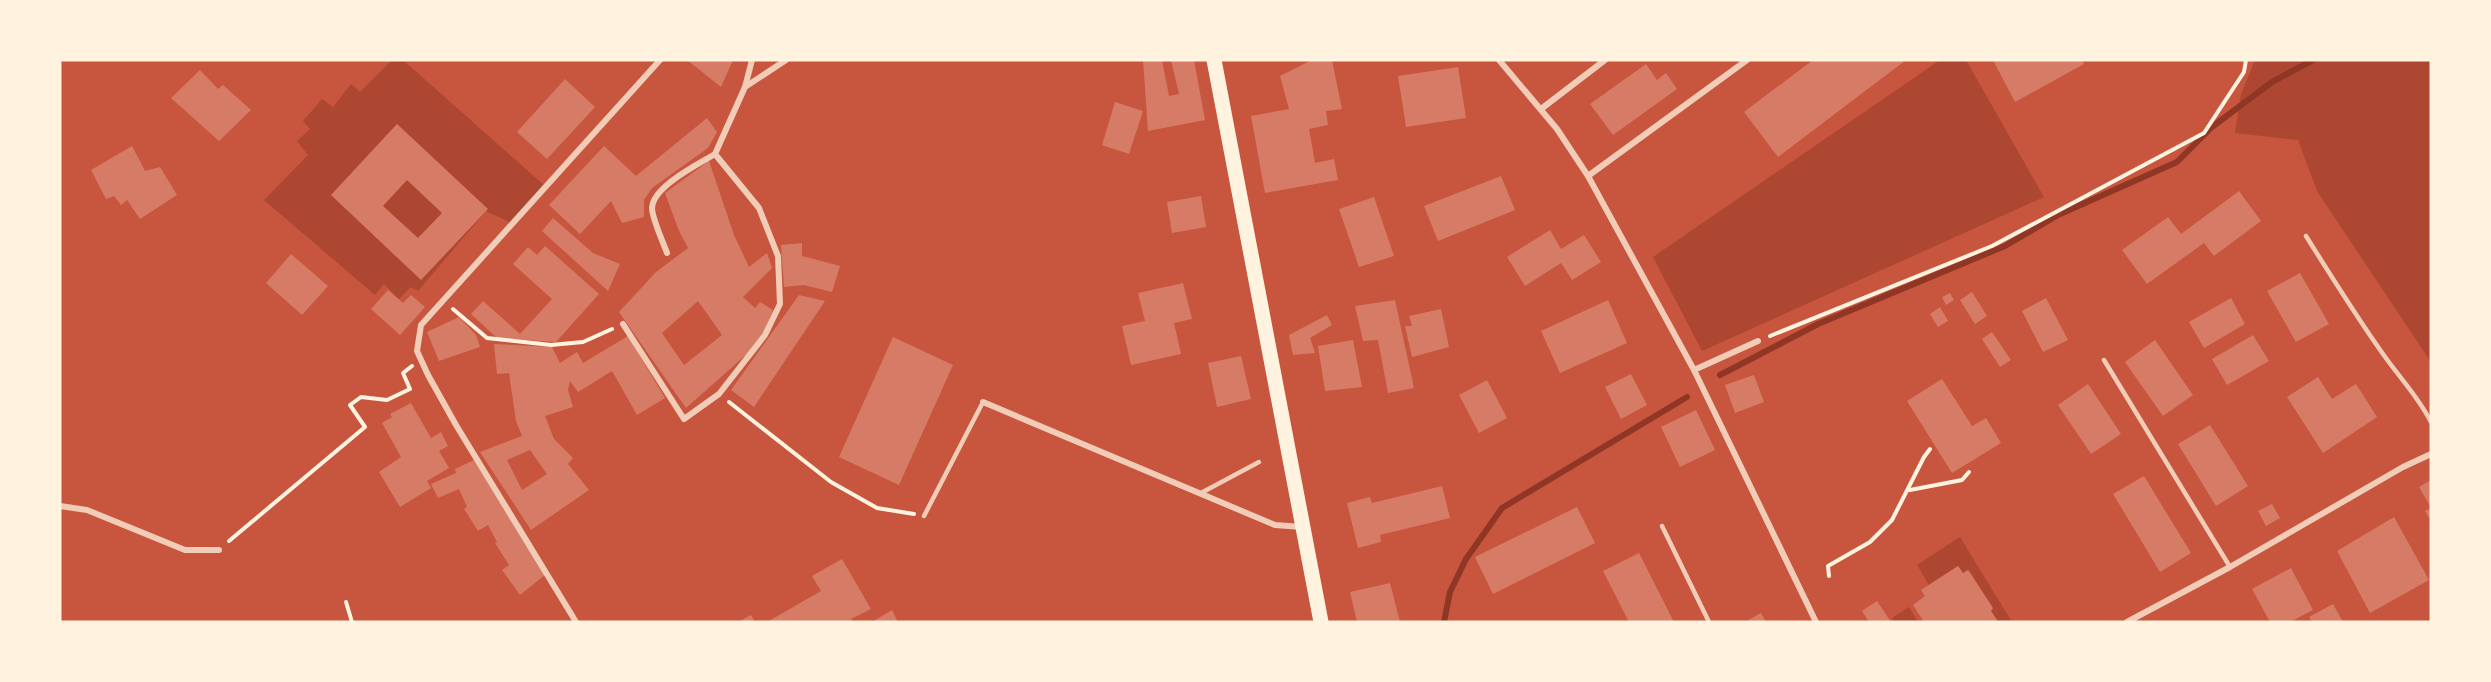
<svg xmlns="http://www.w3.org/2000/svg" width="2491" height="682" viewBox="0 0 2491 682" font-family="'Roboto Condensed',sans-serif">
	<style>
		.green { fill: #ae4732 }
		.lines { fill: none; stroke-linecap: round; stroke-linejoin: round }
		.stream { stroke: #8f3625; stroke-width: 6 }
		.building { fill: #d67c66; fill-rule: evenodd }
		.path { stroke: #fff3e0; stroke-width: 4 }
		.service { stroke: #f1ccb7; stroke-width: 4.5 }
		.minor { stroke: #f1ccb7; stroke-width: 6 }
		.primary { stroke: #fff3e0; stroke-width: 15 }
	</style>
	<rect width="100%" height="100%" fill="#c8553d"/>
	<g class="green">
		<path d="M392 60H403L545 186 511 223 486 211 418 291 411 287 399 299 384 284 375 295 264 200 308 155 297 141 310 129 303 121 322 99 333 107 351 84 360 92Z"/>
		<path d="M1940 60H1966L2044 197 1702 351 1653 257Z"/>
		<path d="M2255 60H2431V362L2317 191 2298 140 2235 133 2241 94Z"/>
		<path d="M1960 537 2012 622H1999L1991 611 1993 608 1969 570 1963 573 1958 566 1929 585 1917 565Z"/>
		<path d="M1909 607 1918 622H1894L1892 618Z"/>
	</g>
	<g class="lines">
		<g class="stream">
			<path d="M1720 375 1818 324 2005 246 2058 215 2177 162 2212 127 2272 82 2313 60"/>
			<path d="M1444 622 1450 592 1466 559 1502 508 1687 397"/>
		</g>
	</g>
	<g class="building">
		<path d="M687 60H733L721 87Z"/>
		<path d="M1143 60H1162L1169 96 1179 94 1171 60H1194L1205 120 1148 131Z"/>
		<path d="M1312 60H1332L1342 109 1326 111 1328 125 1309 129 1315 163 1334 159 1338 180 1265 193 1251 116 1289 109 1280 76Z"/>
		<path d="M1813 60H1906L1778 157 1744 112Z"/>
		<path d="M1993 60H2082L2084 64 2015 102Z"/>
		<path d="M1646 64 1657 80 1666 73 1677 89 1613 135 1590 104Z"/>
		<path d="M1458 67 1466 118 1406 127 1398 76Z"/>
		<path d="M200 70 218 89 223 85 251 110 219 141 171 98Z"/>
		<path d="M565 79 595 107 547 159 517 132Z"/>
		<path d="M1115 102 1143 111 1129 154 1102 145Z"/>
		<path d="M707 118 717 132 708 148 652 188 644 200V217L622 223 611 201 580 234 549 205 604 146 636 176Z"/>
		<path d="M397 124 488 209 421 280 331 195ZM407 180 442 213 418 238 383 206Z"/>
		<path d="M132 146 145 171 160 167 177 195 140 219 127 200 121 205 114 196 106 199 91 170Z"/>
		<path d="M709 161 734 235 749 267 767 253 772 268 743 297 755 308 760 302 773 310 764 332 748 353 686 408 619 312 656 272 688 248 679 231 665 193ZM698 301 722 335 684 365 662 333Z"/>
		<path d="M1501 176 1515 210 1438 241 1424 206Z"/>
		<path d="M2239 191 2261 221 2214 256 2204 243 2147 284 2122 250 2168 217 2181 234Z"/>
		<path d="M1201 196 1206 227 1172 233 1167 202Z"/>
		<path d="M1374 197 1394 256 1359 267 1339 209Z"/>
		<path d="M553 218 593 253 620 264 608 291 542 231Z"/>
		<path d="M1550 230 1561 249 1584 235 1601 262 1572 280 1561 263 1525 286 1507 257Z"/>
		<path d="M802 243V256L840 266 832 292 804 285 784 287 781 245Z"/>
		<path d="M545 246 599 294 556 342 497 338 471 314 483 301 520 334 552 299 513 264 528 247 537 255Z"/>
		<path d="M291 254 328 286 302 315 266 283Z"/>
		<path d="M2300 273 2329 324 2296 342 2267 291Z"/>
		<path d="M1183 283 1192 319 1174 323 1181 354 1131 365 1122 326 1145 321 1138 293Z"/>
		<path d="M388 290 403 303 411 295 425 307 400 335 371 309Z"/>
		<path d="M1972 292 1987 316 1975 324 1960 300Z"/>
		<path d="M1950 293 1954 300 1946 305 1942 297Z"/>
		<path d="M799 295 825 301 754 407 731 390Z"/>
		<path d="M2046 298 2068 340 2043 352 2022 311Z"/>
		<path d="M2231 298 2245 324 2204 348 2189 322Z"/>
		<path d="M1395 300 1414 388 1388 393 1378 340 1363 341 1355 306Z"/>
		<path d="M1608 300 1627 343 1560 373 1541 331Z"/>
		<path d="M1940 307 1948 321 1938 327 1930 314Z"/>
		<path d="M1441 309 1449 347 1412 357 1405 326H1412L1409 316Z"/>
		<path d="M1327 315 1332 325 1310 338 1315 353 1293 355 1289 335Z"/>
		<path d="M459 317 476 335 480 347 439 361 427 332Z"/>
		<path d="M1992 332 2011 360 2000 367 1982 339Z"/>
		<path d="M2253 335 2269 361 2227 385 2212 359Z"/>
		<path d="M628 336 665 398 637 415 612 371 578 392 570 381 568 390 573 407 545 416 554 439 573 458 568 464 589 490 531 530 480 452 522 436 516 421 509 373 497 374 494 344 552 347 560 363 577 352 583 363ZM530 450 547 474 522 490 507 460Z"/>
		<path d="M893 337 953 365 899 485 839 457Z"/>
		<path d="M1353 340 1362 387 1325 391 1318 346Z"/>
		<path d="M2155 340 2193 395 2163 416 2125 362Z"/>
		<path d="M1241 356 1251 399 1217 407 1208 363Z"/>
		<path d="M1631 374 1647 405 1621 419 1605 387Z"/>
		<path d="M1754 375 1764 402 1735 413 1725 385Z"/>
		<path d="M2318 377 2332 399 2356 384 2377 417 2323 453 2287 397Z"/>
		<path d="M1942 379 1972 426 1986 418 2001 443 1952 473 1907 401Z"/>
		<path d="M1487 380 1507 418 1479 433 1459 395Z"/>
		<path d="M2088 384 2121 434 2091 454 2058 405Z"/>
		<path d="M411 403 431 438 441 432 448 446 439 451 449 468 427 481 431 488 400 507 379 472 401 457 382 423 392 417 390 414Z"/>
		<path d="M1696 410 1715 450 1680 467 1661 427Z"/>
		<path d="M2210 425 2248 486 2216 506 2178 444Z"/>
		<path d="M474 460 545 575 520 595 502 570 509 565 495 543 497 542 488 525 478 531 464 509 467 507 459 489 438 498 431 484 456 473 455 469Z"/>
		<path d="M2144 476 2191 553 2160 572 2113 494Z"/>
		<path d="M2431 480V517L2429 518 2425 511 2431 508 2419 487Z"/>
		<path d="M1442 486 1450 518 1380 535 1381 542 1358 548 1347 503 1370 497 1372 503Z"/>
		<path d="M2272 504 2280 518 2266 526 2258 511Z"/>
		<path d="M1577 507 1595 543 1493 594 1475 557Z"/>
		<path d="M2394 517 2429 580 2370 613 2337 551Z"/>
		<path d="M1639 553 1674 622H1629L1603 571Z"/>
		<path d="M842 559 871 609 851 619 853 622H767L821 591 812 576Z"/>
		<path d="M1958 566 1963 573 1968 570 1993 608 1991 611 1998 622H1924L1913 605 1925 596 1921 590Z"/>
		<path d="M2291 568 2313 610 2290 622H2270L2252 589Z"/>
		<path d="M1390 583 1400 622H1357L1350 592Z"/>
		<path d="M1877 601 1891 622H1869L1862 611Z"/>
		<path d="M2333 604 2343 622H2312L2309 617Z"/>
		<path d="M892 610 898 622H872Z"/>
		<path d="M1761 613 1766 622H1745Z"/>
		<path d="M751 615 755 622H738Z"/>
	</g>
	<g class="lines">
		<g class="path">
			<path d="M453 309 487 338 551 345 583 342 612 329"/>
			<path d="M1770 336 1992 246 2204 133 2244 72 2246 60"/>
			<path d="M729 402 831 482 877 508 914 514"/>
			<path d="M1910 490 1962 480 1969 472"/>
			<path d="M229 541 365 427 350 405 361 397 387 400 410 389 403 373 412 366"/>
			<path d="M1829 576 1828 566 1870 542 1892 520 1924 457 1930 449"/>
			<path d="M346 602 352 622"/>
		</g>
		<g class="service">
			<path d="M2306 236C2331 276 2356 316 2383 354 2399 377 2418 396 2431 422"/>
			<path d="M2104 360 2230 567"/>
			<path d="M1201 493 1259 462"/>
			<path d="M924 516 983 402"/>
			<path d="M1662 526 1709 622"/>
		</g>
		<g class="minor">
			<path d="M1499 60 1557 129 1588 176 1694 370 1816 622"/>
			<path d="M745 87 786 60"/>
			<path d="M1541 109 1605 60"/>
			<path d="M1588 176 1747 60"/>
			<path d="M667 253C663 242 652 218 652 208 653 186 699 164 715 154"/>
			<path d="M623 324 684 419 719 394 765 335 780 304 778 256 759 208 715 154 745 87 752 60"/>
			<path d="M1694 370 1758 341"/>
			<path d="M983 402 1275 525 1302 527"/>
			<path d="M60 506 87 510 185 550H219"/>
			<path d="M576 622 456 425 428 375 417 351 421 325 660 60"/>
			<path d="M2127 622 2230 567 2403 467 2431 454"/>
		</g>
		<path class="primary" d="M1214 60 1321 622"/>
	</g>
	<rect width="2491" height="682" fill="none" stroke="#fff3e0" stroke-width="123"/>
</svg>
